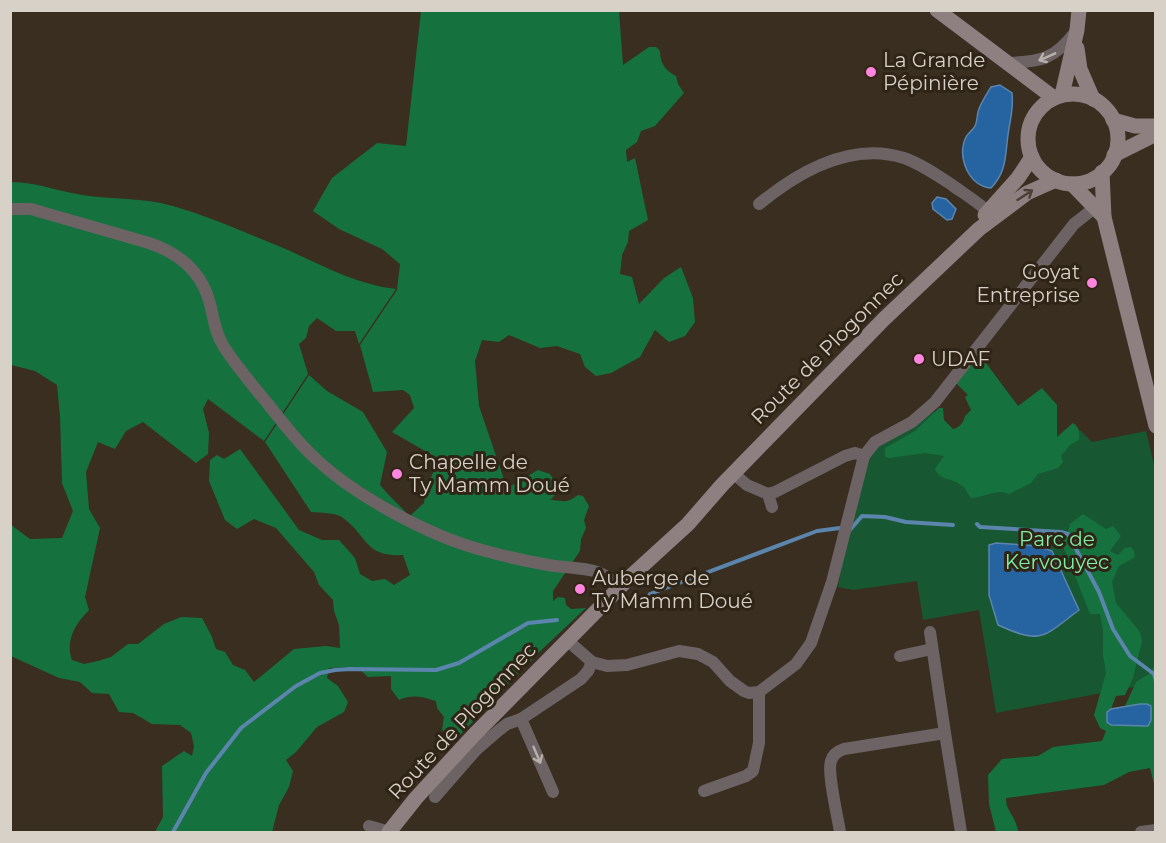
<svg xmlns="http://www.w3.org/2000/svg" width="1166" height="843" viewBox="0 0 1166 843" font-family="Montserrat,sans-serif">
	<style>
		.green { fill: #175731 }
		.forest { fill: #15723f }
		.water { fill: #2564a1; stroke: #5b85ad; stroke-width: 1.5 }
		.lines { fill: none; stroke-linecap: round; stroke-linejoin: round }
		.stream { stroke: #5b85ad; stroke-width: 4 }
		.street { stroke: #6d6364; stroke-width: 12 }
		.secondary { stroke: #8e7f80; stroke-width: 15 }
		.oneway { stroke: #b8b0aa }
		.oneway2 { stroke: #4c3f36 }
		.poi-dot { fill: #ff85de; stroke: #2f2416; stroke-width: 2 }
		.labels { text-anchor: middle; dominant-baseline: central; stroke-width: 6; stroke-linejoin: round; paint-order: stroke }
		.poi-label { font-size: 20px; fill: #d8d1c8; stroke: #2f2416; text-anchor: start }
		.street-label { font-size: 20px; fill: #d8d1c8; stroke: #2f2416 }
		.park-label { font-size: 20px; fill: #7fefa6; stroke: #2f2416 }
	</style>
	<rect width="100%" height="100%" fill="#392e20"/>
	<path class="green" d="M934 411 982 473 1051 447 1080 430 1092 442 1146 431 1156 473 1155 683 996 713 979 610 923 620 917 581 853 590 838 587C844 556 856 470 875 449 885 438 920 419 934 411Z"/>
	<g class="forest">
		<path d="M421 11H619L623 65 649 47H656L660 51C660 64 666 71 676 76L678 84 684 93 655 126 641 131 637 142 626 150 627 162 635 158 648 220 629 231 628 242 622 255 620 274 632 277 639 304 664 278 681 267 693 298 695 322 685 336 669 342 655 330 640 357 611 373 596 376 585 367 580 354 557 346 540 348 509 335 499 342 482 340 475 361 479 406 507 488 538 470 550 474 560 490 550 500C564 500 564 505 578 495L583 496 589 506 584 520 586 528 581 539 580 551 553 591V601L558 597 565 598 566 605 571 609 586 608 536 655 457 738 442 730 444 717 437 708 436 701C422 697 413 694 399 700L391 689V676L368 677 357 667 329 668 327 678 338 686 348 702 344 712 317 727 296 752 286 760 293 771 289 787 279 805 272 832H155L163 817 162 766 184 751 192 756 194 746 191 733 180 725 152 724 133 713 119 712 109 694 92 693 80 682 59 678 11 656V525L30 539 62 538 73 511 62 483 60 416 57 385 35 371 11 365V182C36 182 57 191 82 195 112 200 143 197 173 206 207 216 242 231 276 245 315 261 352 284 396 289L359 344 355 331H336L317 318 309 326 306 338 299 344 308 374 264 441 208 399 203 409 209 433 208 454 196 463 143 422 126 431 115 449 98 442 86 472 89 509 100 528 85 597 89 610C75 624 65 641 72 660L84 664 98 661 111 657 128 644H138L164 624 181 617 202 618 212 637 216 649 225 652 233 665 245 670 254 682 294 649 326 646 340 648 339 625 334 611 333 600 319 585 314 572 276 528 254 519 237 529 225 520 209 481 210 460 217 455 224 459 240 449 299 530 322 540H339L355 558 360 574 372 581 385 579 394 585 410 575 403 555C364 557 368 536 343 518 336 512 320 513 311 512L265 442 309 375 327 391 363 412 387 452 380 485C389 497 401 505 410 518L412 514 424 503 426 489 439 459 392 432 414 408 410 395 403 390 373 392 360 345 397 290 400 264 382 249 339 229 313 211 332 178 377 143 406 146Z"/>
		<path d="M980 355 1018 406 1042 388 1057 405V437L1073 423C1079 427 1080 432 1079 440L1070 445 1061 456 1063 462 1058 468 1038 474 1031 483 1009 494C995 488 985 498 971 498 968 494 965 487 961 485 951 477 941 482 935 469L944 456 925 453 890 458 885 457V448L915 431 939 408H943L944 420 953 429C959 428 964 422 965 416L971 410 965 397 968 395 955 382Z"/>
		<path d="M1083 514 1106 529 1113 526 1121 536 1110 551 1118 555 1125 548 1131 547 1134 551 1135 557 1119 566 1112 582 1116 603 1140 632 1142 641 1133 678 1125 695 1116 696 1111 709 1125 706 1136 682 1149 674 1155 665V788L1150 768 1129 772 1104 785 1006 798C1006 812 1015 814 1018 831L1017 832H996L989 804 988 775 1002 759 1038 756 1053 747 1102 741 1106 731 1100 728 1094 715 1106 673 1103 655V630L1100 614H1090L1061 541 1068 531 1070 524Z"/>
	</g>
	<g class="water">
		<path d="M1000 85 1012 93C1014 108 1010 120 1008 135 1005 156 1007 171 991 188 969 187 956 156 966 137 968 133 973 130 975 126 977 122 977 117 978 112 980 104 986 95 991 87Z"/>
		<path d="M937 197 946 199 956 209 952 219 947 220 933 209 932 203Z"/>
		<path d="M996 543 1038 546 1052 551 1079 610C1043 637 1042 645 998 625L989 595V545Z"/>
		<path d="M1140 704H1147L1151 706V720L1148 726 1111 725 1107 722V712L1111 709Z"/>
	</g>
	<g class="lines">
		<g class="stream">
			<path d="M977 524 980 527 1061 532 1068 534 1099 592 1113 629 1130 656 1154 674 1156 681"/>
			<path d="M635 600 644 601 650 594 817 531 840 528 849 531 862 516 885 517 906 522 953 525"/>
			<path d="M173 832 206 773 241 728 296 686 320 673 335 670 350 669 436 670 459 663 528 623 557 620"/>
		</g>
		<g class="street">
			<path d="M1007 63C1041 62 1055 59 1076 31"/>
			<path d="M759 204C798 172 851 141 904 158 921 164 937 175 952 185 966 195 981 204 993 216"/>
			<path d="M10 209H31L149 243C179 253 202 272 210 304 214 319 215 333 224 347 237 367 253 386 268 404 283 423 298 443 316 459 355 496 430 536 482 550 503 556 526 561 548 565 564 568 582 567 597 572 606 575 613 581 620 587"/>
			<path d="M733 473 747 485 768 494 772 507"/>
			<path d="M768 494 775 492 845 456 855 453 864 456 875 442 912 422 935 402 1074 224 1102 202"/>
			<path d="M930 632 945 733"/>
			<path d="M567 640 592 662 607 666 627 665 679 651 698 654 713 662 730 681 744 691 749 693 759 692 796 664 811 643 832 582 864 456"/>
			<path d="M900 656 932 649"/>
			<path d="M521 719 553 792"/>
			<path d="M704 791 746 776 753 771 759 743V692"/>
			<path d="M435 797 476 750 498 731 507 724 521 719 581 679 588 671 592 662"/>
			<path d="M369 826 390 832"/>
			<path d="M840 832C838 818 827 773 831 761 833 754 838 751 844 749L945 733 961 832"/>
			<path d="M1141 832 1156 830"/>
		</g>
		<g class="secondary">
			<path d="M937 10 1054 98"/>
			<path d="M1077 48 1080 69 1093 99"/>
			<circle cx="1073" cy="139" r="45"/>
			<path d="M1062 95 1077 30 1079 10"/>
			<path d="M1113 120 1135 126H1156"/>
			<path d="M1114 155 1156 134"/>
			<path d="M1102 172 1104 217 1156 426"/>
			<path d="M1072 184 1104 217"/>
			<path d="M985 215 1018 178 1032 157"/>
			<path d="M389 832 416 798 473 736 630 577 688 524 722 485 884 319 979 229 1027 193 1056 180"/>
		</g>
	</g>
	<defs><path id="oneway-shaft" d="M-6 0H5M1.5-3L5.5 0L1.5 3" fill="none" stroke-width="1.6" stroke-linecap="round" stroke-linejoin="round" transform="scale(1.5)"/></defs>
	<g class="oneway">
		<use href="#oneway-shaft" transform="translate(1047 57) rotate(156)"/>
		<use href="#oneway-shaft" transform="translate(537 755) rotate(67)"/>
	</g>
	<use class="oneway2" href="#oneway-shaft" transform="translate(1025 195) rotate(-33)"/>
	<g class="poi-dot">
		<circle cx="871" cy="72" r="6"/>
		<circle cx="1092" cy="283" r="6"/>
		<circle cx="919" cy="359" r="6"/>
		<circle cx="397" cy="474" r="6"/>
		<circle cx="580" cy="589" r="6"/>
	</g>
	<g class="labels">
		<g class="poi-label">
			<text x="883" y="60">La Grande<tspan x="883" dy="23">Pépinière</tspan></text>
			<text x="1080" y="272" text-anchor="end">Goyat<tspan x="1080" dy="23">Entreprise</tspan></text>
			<text x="931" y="359">UDAF</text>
			<text x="409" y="462">Chapelle de<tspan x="409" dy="23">Ty Mamm Doué</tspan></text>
			<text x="592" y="578">Auberge de<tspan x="592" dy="23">Ty Mamm Doué</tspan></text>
		</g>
		<g class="street-label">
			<text transform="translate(827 348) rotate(-45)">Route de Plogonnec</text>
			<text transform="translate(462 721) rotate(-47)">Route de Plogonnec</text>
		</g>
		<g class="park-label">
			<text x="1057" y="539">Parc de<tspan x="1057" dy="23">Kervouyec</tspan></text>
		</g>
	</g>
	<rect width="1166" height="843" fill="none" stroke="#d8d1c8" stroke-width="24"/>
</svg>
